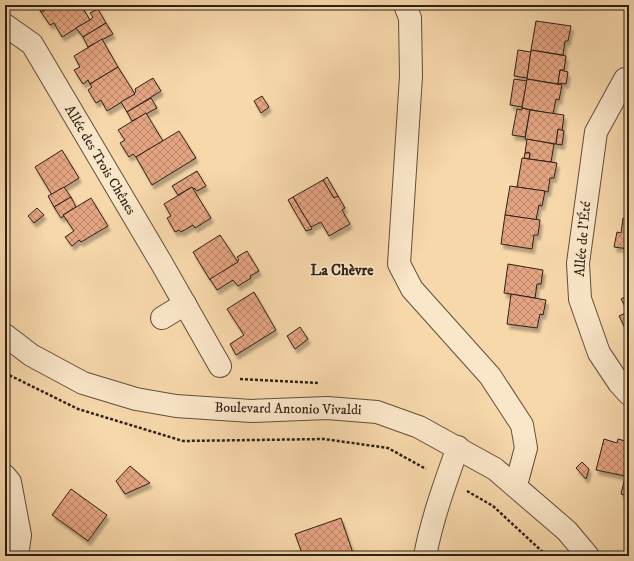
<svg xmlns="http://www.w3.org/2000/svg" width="634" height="561" viewBox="0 0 634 561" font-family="'IM FELL DW Pica',serif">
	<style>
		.building { fill: url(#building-cross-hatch); stroke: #2d2117; filter: url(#shadow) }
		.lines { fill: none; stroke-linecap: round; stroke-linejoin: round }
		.minor-casing { stroke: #604f3c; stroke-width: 24 }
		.path { stroke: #2d2117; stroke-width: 2.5; stroke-dasharray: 3 2; stroke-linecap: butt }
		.minor { stroke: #fae6c8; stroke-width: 22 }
		.labels { text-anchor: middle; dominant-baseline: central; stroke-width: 3.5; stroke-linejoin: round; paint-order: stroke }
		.street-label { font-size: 14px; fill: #2d2117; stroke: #fae6c8 }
		.neighbourhood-label { font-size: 15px; font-weight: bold; fill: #2d2117; stroke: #fae6c8 }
	</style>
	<defs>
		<pattern id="building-cross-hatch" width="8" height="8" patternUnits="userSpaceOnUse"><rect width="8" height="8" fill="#e4a481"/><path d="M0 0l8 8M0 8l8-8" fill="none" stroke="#b98569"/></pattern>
		<filter id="shadow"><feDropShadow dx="2.5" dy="4.5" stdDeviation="1" flood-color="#0004"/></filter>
	</defs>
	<rect width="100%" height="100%" fill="#f7d8ab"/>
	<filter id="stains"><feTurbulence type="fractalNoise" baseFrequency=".005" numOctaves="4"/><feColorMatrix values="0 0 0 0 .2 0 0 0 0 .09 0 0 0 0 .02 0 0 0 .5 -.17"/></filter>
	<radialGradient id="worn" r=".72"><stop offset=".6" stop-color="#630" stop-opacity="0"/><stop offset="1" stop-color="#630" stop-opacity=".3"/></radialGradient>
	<g class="building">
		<path d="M37 5H53L41 12Z"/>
		<path d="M53 5H81L90 20 62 37 54 23 50 25 41 12Z"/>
		<path d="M98 9 106 23 83 37 76 28 90 20 93 17 90 13Z"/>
		<path d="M536 21 571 26 568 41H565L563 55 531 50Z"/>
		<path d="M106 23 113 34 88 47 83 37Z"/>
		<path d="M102 39 118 67 90 84 88 80 83 84 74 70 80 67 74 56Z"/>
		<path d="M518 50 531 52 527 78 514 76Z"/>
		<path d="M531 50 566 56 564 70H560L558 84 527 79Z"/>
		<path d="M118 67 135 94 107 111 101 100 96 103 88 90 92 87 90 84Z"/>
		<path d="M560 70 568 72 566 84 558 83Z"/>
		<path d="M153 78 161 91 127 112 121 102 135 94 134 93 136 92 135 89Z"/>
		<path d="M514 79 527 81 522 107 510 105Z"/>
		<path d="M527 79 562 85 559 100 556 99 553 114 522 108Z"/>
		<path d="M262 96 269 107 261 113 254 101Z"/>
		<path d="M151 98 157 108 132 121 127 112Z"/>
		<path d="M522 108 530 110 525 137 512 135 517 109 522 110Z"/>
		<path d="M530 110 564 115 562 131 558 129 556 144 525 139Z"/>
		<path d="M146 113 163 141 136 157 133 154 129 157 120 143 125 140 118 130Z"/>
		<path d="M558 129 564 131 562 145 556 144Z"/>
		<path d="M179 131 196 158 152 185 136 157Z"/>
		<path d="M527 139 554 144 551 162 529 159 530 153H525Z"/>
		<path d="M62 150 79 178 52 195 35 167Z"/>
		<path d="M525 153H530L529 159 524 158Z"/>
		<path d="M522 158 557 163 554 178H550L548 192 517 187Z"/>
		<path d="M197 171 206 186 197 191 194 188 193 189 192 187 178 195 172 186Z"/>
		<path d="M327 177 338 196 334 198 323 180Z"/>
		<path d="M323 180 334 198 338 196 345 208 342 210 350 224 329 236 321 222 311 227 293 197Z"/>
		<path d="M510 186 545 191 542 206 539 205 536 220 505 215Z"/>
		<path d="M64 187 71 197 54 207 48 196Z"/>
		<path d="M192 187 211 218 195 228 193 225 181 232 179 230 175 232 167 218 171 216 164 204Z"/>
		<path d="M71 197 76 207 63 215 64 216 61 218 54 207Z"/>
		<path d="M293 197 311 227 312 229 306 231 288 200Z"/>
		<path d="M91 198 108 226 81 242 79 240 72 246 65 237 74 231 63 215Z"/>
		<path d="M629 204V219H627Z"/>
		<path d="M37 208 44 215 34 223 28 216Z"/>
		<path d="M505 215 540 220 538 235H534L532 249 501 244Z"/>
		<path d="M623 218 629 219V249L614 247 617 232 621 233Z"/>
		<path d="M220 235 238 262 210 280 193 252Z"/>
		<path d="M247 251 259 271 250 276 251 278 238 286 233 280 217 290 210 279 238 262 237 261 239 260 237 257Z"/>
		<path d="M508 264 543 270 541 284H537L535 298 504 293Z"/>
		<path d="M254 292 276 330 236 355 230 344 244 335 227 309Z"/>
		<path d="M511 294 546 300 543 315 540 314 537 328 507 324Z"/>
		<path d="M629 295V328L626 330 619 316 628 312 621 299Z"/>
		<path d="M300 327 308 339 295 349 287 336Z"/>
		<path d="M604 439 617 443 618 439 629 442V460L625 476 596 470Z"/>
		<path d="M629 461V497L621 494Z"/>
		<path d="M582 462 589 469 586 479 576 468Z"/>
		<path d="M130 466 150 483 125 494 116 481Z"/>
		<path d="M71 489 107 515 88 541 52 515Z"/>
		<path d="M341 518 354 556H303L295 534Z"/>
	</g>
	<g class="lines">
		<defs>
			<g id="minor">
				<path d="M405 5 410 18 411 76 399 264 412 289 490 376 522 425 526 448 516 485"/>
				<path d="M5 25 32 44 162 264 220 366"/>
				<path d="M625 79 596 132 578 263 580 299 599 353 619 383 629 394"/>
				<path d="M162 318 185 304"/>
				<path d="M5 335 31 355 83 383 136 399 176 406 251 411 327 408 377 412 419 427 495 469 567 531 588 556"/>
				<path d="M5 476 10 482 20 535 17 556"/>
				<path d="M425 556C432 519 445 483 458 447"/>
			</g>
		</defs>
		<use href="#minor" class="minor-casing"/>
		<g class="path">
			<path d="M5 373 78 409 183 441 324 439 388 448 426 469"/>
			<path d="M240 379 319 383"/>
			<path d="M467 491 493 506 547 556"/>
		</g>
		<use href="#minor" class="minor"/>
	</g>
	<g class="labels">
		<g class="street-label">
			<text transform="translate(100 160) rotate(59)">Allée des Trois Chênes</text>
			<text transform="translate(583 239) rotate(-85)">Allée de l'Été</text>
			<text transform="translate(288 409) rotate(1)">Boulevard Antonio Vivaldi</text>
		</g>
		<g class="neighbourhood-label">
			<text x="342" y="270">La Chèvre</text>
		</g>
	</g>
	<rect width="634" height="561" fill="none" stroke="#f7d8ab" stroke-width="20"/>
	<rect x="6" y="6" width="622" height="549" fill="none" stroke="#2d2117" stroke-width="2"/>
	<rect x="10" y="10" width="614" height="541" fill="none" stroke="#2d2117"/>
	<rect width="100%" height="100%" filter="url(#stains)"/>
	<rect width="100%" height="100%" fill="url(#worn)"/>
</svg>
